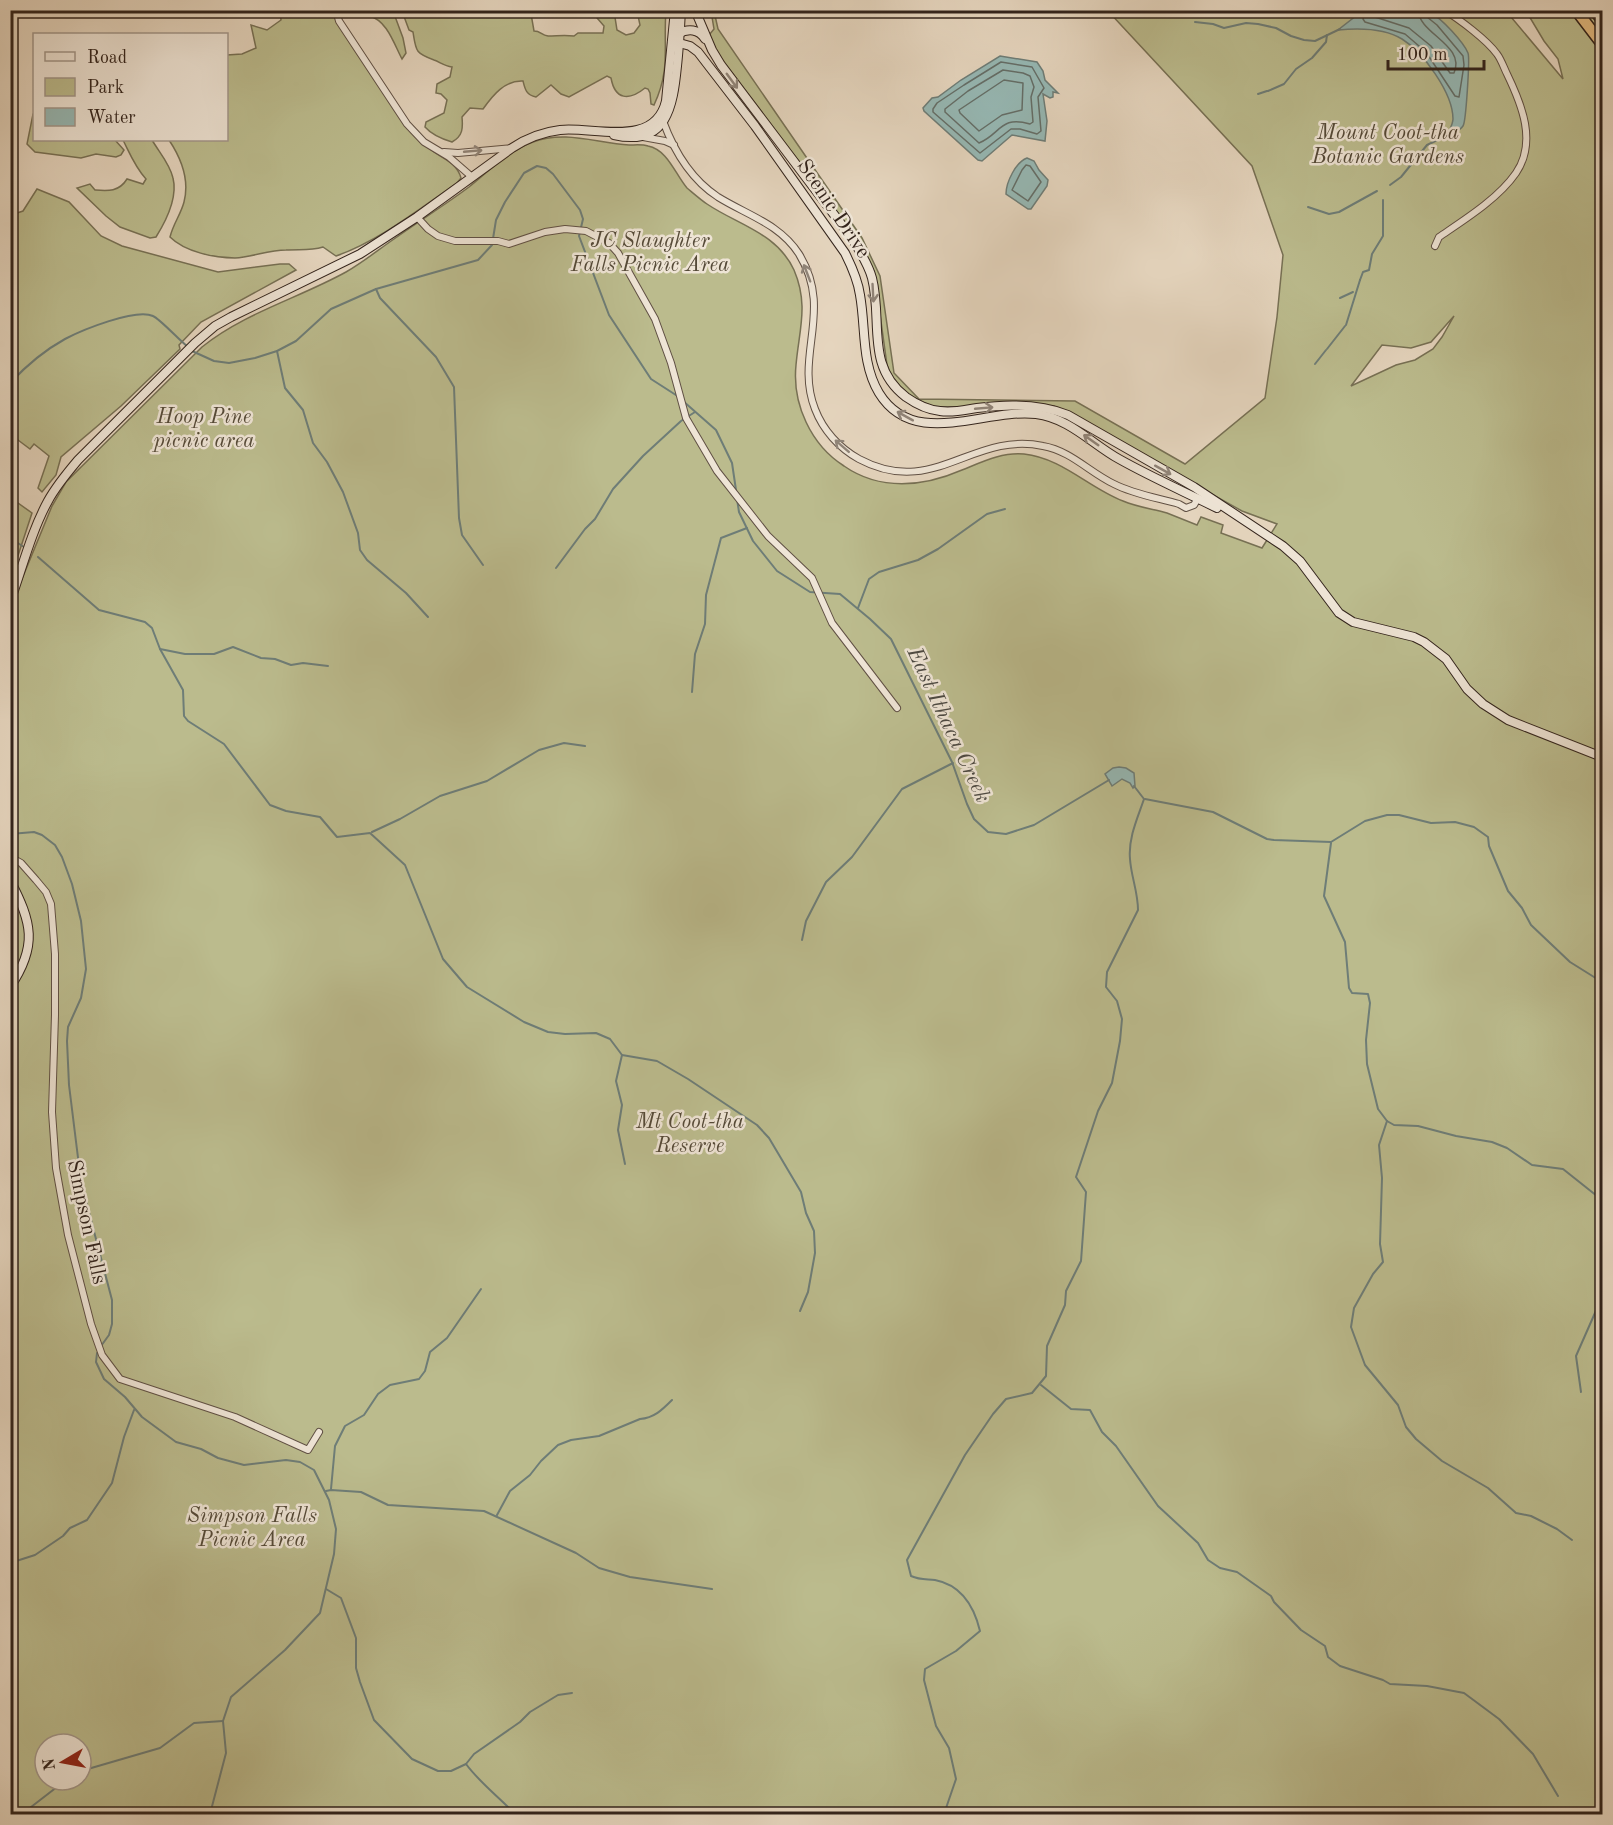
<svg xmlns="http://www.w3.org/2000/svg" width="1613" height="1825" viewBox="0 0 1613 1825" font-family="'Old Standard TT',serif">
	<style>
		.green { fill: #bbbb8d; stroke: #777054; stroke-width: 1.5; fill-rule: evenodd }
		.water { fill: #96b8b4; stroke: #6e7d77; stroke-width: 1.5 }
		.lines { fill: none; stroke-linecap: round; stroke-linejoin: round }
		.shore { stroke: #646e68; stroke-width: 1.5 }
		.stream { stroke: #6e7d77; stroke-width: 2 }
		.street-casing { stroke: #605044; stroke-width: 8 }
		.secondary-casing { stroke: #33241c; stroke-width: 10 }
		.highway-casing { stroke: #33241c; stroke-width: 13 }
		.street { stroke: #eee4d5; stroke-width: 6 }
		.secondary { stroke: #eee4d5; stroke-width: 8 }
		.highway { stroke: #e2ba7f; stroke-width: 10 }
		.oneway { stroke: #908478 }
		.labels { text-anchor: middle; dominant-baseline: central; stroke-width: 5; stroke-linejoin: round; paint-order: stroke }
		.park-label { font-size: 21px; font-style: italic; fill: #554a38; stroke: #eee4d5 }
		.street-label { font-size: 21px; fill: #33241c; stroke: #eee4d5 }
		.water-label { font-size: 22px; font-style: italic; fill: #4c4942; stroke: #eee4d5 }
	</style>
	<rect width="100%" height="100%" fill="#e5d5be"/>
	<filter id="stains"><feTurbulence type="fractalNoise" baseFrequency=".00333" numOctaves="4"/><feColorMatrix values="0 0 0 0 .2 0 0 0 0 .09 0 0 0 0 .02 0 0 0 .5 -.17"/></filter>
	<radialGradient id="worn" r=".72"><stop offset=".6" stop-color="#630" stop-opacity="0"/><stop offset="1" stop-color="#630" stop-opacity=".3"/></radialGradient>
	<g class="green">
		<path d="M280 11H336L339 21C367 63 394 105 425 144 435 157 456 159 461 178L457 183C419 209 379 241 336 256L323 247C310 251 300 249 286 250 269 250 252 257 235 258 215 258 185 252 170 237 173 224 181 214 184 202 190 179 181 158 169 140H226L227 55 242 54 256 48 251 25 267 30 281 20Z"/>
		<path d="M367 11H393L403 38 406 53 402 59C394 44 387 20 369 16Z"/>
		<path d="M402 11H533L531 14 534 31C541 31 541 35 548 36 557 36 564 35 574 36L578 33H603L604 26 591 11H614L617 30 626 35 634 33 640 25 637 11H666C663 47 671 69 654 105L651 104 650 93 648 89 645 88C629 101 615 100 611 78L607 76 569 97 561 94 551 85 536 97C526 95 525 89 523 81 505 80 493 95 483 109L470 108 462 117C463 128 463 136 452 142 442 139 432 135 425 127L426 122 444 113 447 100 441 94 436 93 437 84 450 77 452 67C444 66 440 62 434 60 415 53 416 51 413 32L409 30Z"/>
		<path d="M711 11H714L718 29 862 238 880 276 894 373 919 399 1075 401 1185 464 1265 398 1277 317 1283 255 1252 166 1108 11H1506L1563 79 1558 59 1544 41 1526 11H1602V1814H11L10 608 52 506 66 482 202 347C244 313 299 298 346 272 362 263 378 250 394 239 419 221 445 205 469 187 489 171 508 151 533 142 565 130 596 143 629 145 635 145 642 144 648 146 668 150 675 174 687 188 693 193 701 200 707 204 738 225 777 233 794 270 809 305 799 330 796 365 792 404 811 445 844 466 880 491 923 487 962 470 982 462 1002 452 1024 454 1062 458 1089 488 1123 501 1137 507 1153 509 1167 513 1177 517 1187 521 1197 525L1201 517 1223 525 1221 533 1262 548 1277 524 1242 511 1054 406 934 407 907 395 892 378 887 365 874 271 851 231 718 54 709 35 714 29ZM1454 316 1442 337 1433 349 1415 360 1396 365 1351 386 1382 345 1411 348 1431 342ZM45 1744H81V1780H45Z"/>
		<path d="M34 113V140H115L124 150 121 155 116 157 96 154 81 158 35 152 27 144 33 114Z"/>
		<path d="M123 140H152C159 152 170 164 173 178 178 198 166 221 156 237L150 238 120 227 106 216 77 188 90 184 95 190C108 191 119 192 127 179L143 184 146 179C135 167 130 154 123 140Z"/>
		<path d="M37 189 69 202 101 236 122 246 218 272 280 264H289L296 270 201 322 179 345 180 349 121 406 61 457 56 475 42 492 38 488 49 456 34 444 30 449 10 434 11 215 23 211Z"/>
		<path d="M11 498 32 513 11 577Z"/>
	</g>
	<g class="water">
		<path d="M1380 10C1395 10 1416 7 1430 13 1441 17 1464 43 1468 53 1470 58 1466 122 1463 126 1460 131 1452 133 1447 136 1449 131 1453 124 1453 119 1453 93 1423 52 1402 39 1384 28 1358 28 1338 30L1361 12Z"/>
		<path d="M1000 56 1037 62 1043 71 1045 80 1058 93 1053 92V97L1050 98 1043 94 1047 121 1045 141 1012 135 982 161 978 160 924 111 923 108 932 98 938 97 961 80Z"/>
		<path d="M1027 158 1034 161 1039 170 1048 180 1047 186 1031 209H1028L1006 194C1006 182 1016 162 1027 158Z"/>
		<path d="M1119 767 1126 768 1134 773 1135 786 1133 788 1130 783 1122 779 1112 786 1105 774 1113 768Z"/>
	</g>
	<g class="lines">
		<g class="shore">
			<path d="M1366 10 1363 19 1365 22 1405 34 1426 52 1455 96 1459 97 1464 65 1463 56 1437 25 1427 17 1425 10"/>
			<path d="M1373 10 1375 17 1409 28 1431 46 1450 73H1454C1466 45 1419 34 1418 10"/>
			<path d="M1001 62 1032 67 1044 88 1038 97 1041 131 1037 134 1020 129H1011L980 153 933 112V109L937 103 964 85Z"/>
			<path d="M1003 70 1023 73 1030 76 1034 87 1031 97 1033 122 1030 124C1000 115 1001 134 979 143L945 112V109L968 91Z"/>
			<path d="M1004 80 1023 83 1022 110 1002 115 979 131 960 113 959 110Z"/>
			<path d="M1026 165 1030 166 1041 182 1028 201 1012 190 1022 170Z"/>
		</g>
		<g class="stream">
			<path d="M1195 22 1213 24 1224 28 1246 23 1258 24 1276 28 1291 36 1304 40 1315 41 1340 29"/>
			<path d="M1268 91 1284 84 1296 69 1312 58 1326 42 1327 35"/>
			<path d="M1258 94 1267 91"/>
			<path d="M1390 185 1401 177 1427 145 1448 135"/>
			<path d="M1308 207 1329 214 1339 212 1377 191"/>
			<path d="M1360 280 1363 272 1369 270 1372 254 1383 236V200"/>
			<path d="M376 289 380 298 436 357 454 387 459 518 462 535 483 565"/>
			<path d="M1340 298 1353 292"/>
			<path d="M1346 325 1360 280"/>
			<path d="M1327 349 1345 326"/>
			<path d="M192 351 214 361 229 363 255 358 277 351 296 341 331 309 376 289 478 260 492 245 496 220 505 202 524 173 537 166 546 168 553 174 580 210 583 219 579 236 609 315 651 379 679 397"/>
			<path d="M277 351 285 388 303 410 313 443 327 462 343 492 358 533 360 550 367 560 406 593 428 617"/>
			<path d="M1315 364 1326 350"/>
			<path d="M10 383C26 366 45 350 65 339 82 330 136 308 153 316 160 319 179 340 188 347"/>
			<path d="M683 401 716 430 732 463 736 490"/>
			<path d="M737 499 739 512 753 541 777 571 810 592 840 594 870 619 891 639 952 762 967 804 974 819 988 832 1006 834 1034 825 1109 780"/>
			<path d="M10 538 24 547"/>
			<path d="M38 557 99 610 145 622 152 628 160 649 183 690 184 716 188 721 224 744 270 805 286 811 320 817 337 837 370 833 405 865 443 959 467 987 524 1022 548 1032 565 1034 596 1033 610 1039 622 1055 657 1061 688 1079 757 1125 769 1138 801 1192 806 1213 814 1231 815 1253 808 1292 800 1311"/>
			<path d="M556 568 585 529 595 519 613 489 643 456 681 421 695 412"/>
			<path d="M858 608 869 579 879 572 918 560 938 549 987 514 1005 509"/>
			<path d="M160 649 185 654H214L233 647 261 658 275 659 291 665 303 663 328 666"/>
			<path d="M692 692 695 654 705 624 706 595 721 538 747 528"/>
			<path d="M1145 799 1213 812 1267 839 1274 840 1331 842 1365 821 1387 815H1399L1431 823 1455 822 1474 827 1488 837 1489 846 1508 891 1522 908 1531 925 1570 962 1602 982"/>
			<path d="M372 832 400 819 440 796 487 781 539 750 564 743 585 746"/>
			<path d="M10 834 34 832 42 835 55 845 62 857 72 884 81 921 86 969 81 998 68 1027 67 1041 69 1085 81 1182 112 1300V1324L109 1335 101 1346"/>
			<path d="M1331 843 1324 896 1345 942 1349 988 1352 993 1368 994 1370 1003 1366 1040 1367 1064 1378 1109 1387 1121 1394 1125 1418 1126 1456 1136 1492 1142 1507 1148 1532 1165 1563 1169 1602 1200"/>
			<path d="M802 940 806 921 826 882 852 857 902 789 953 763"/>
			<path d="M622 1055 616 1081 622 1105 618 1130 625 1164"/>
			<path d="M1387 1121 1379 1145 1382 1178 1380 1244 1383 1262 1373 1274 1354 1308 1351 1327 1365 1365 1398 1405 1406 1427 1416 1439 1442 1461 1488 1488 1516 1513 1531 1516 1557 1529 1572 1540"/>
			<path d="M97 1353 96 1362 104 1379 125 1397 142 1417 176 1442 201 1449 218 1458 244 1465 286 1460 300 1462 314 1470 329 1500 336 1529 334 1554 320 1613 285 1650 231 1697 223 1721 226 1753 210 1814"/>
			<path d="M1041 1385 1071 1409 1090 1410 1102 1432 1116 1446 1158 1506 1198 1543 1208 1560 1220 1568 1237 1572 1271 1596 1274 1602 1301 1630 1325 1646 1328 1657 1340 1666 1383 1680 1390 1684 1427 1686 1464 1693 1499 1719 1533 1754 1558 1796"/>
			<path d="M1581 1392 1576 1356 1602 1297"/>
			<path d="M331 1489 335 1446 345 1426 364 1415 378 1394 390 1385 419 1379 425 1371 430 1352 447 1338 481 1289"/>
			<path d="M326 1491 331 1490 361 1492 388 1505 484 1511 576 1553 599 1568 630 1577 712 1589"/>
			<path d="M497 1515 510 1491 530 1475 541 1461 558 1445 571 1440 599 1436 640 1419C654 1418 662 1410 672 1400"/>
			<path d="M10 1563 35 1555 63 1536 70 1528 87 1520 112 1483 124 1437 134 1410"/>
			<path d="M326 1589 341 1598 356 1638V1668L360 1682 374 1720 412 1759 438 1771H451L466 1764 474 1754 520 1722 530 1712 558 1695 572 1693"/>
			<path d="M466 1764C480 1783 499 1797 515 1814"/>
			<path d="M81 1771 160 1748 194 1723 223 1721"/>
			<path d="M22 1814 66 1780"/>
			<path d="M944 1814 956 1779 949 1748 936 1726 924 1680 925 1669 956 1651 980 1631C974 1606 961 1585 935 1580 926 1579 920 1580 911 1576L907 1560 965 1455 993 1414 1006 1399 1032 1393 1046 1376 1047 1346 1065 1305 1066 1291 1081 1261 1086 1192 1076 1177 1098 1111 1112 1083 1120 1041 1122 1019 1117 1001 1106 987 1107 972 1138 910C1138 892 1131 876 1130 859 1128 838 1138 817 1144 799L1134 786"/>
		</g>
		<defs>
			<g id="street">
				<path d="M336 10 339 21 407 124 424 142 449 157 472 177"/>
				<path d="M663 121C674 151 692 180 718 197 747 215 780 224 799 254 834 311 794 355 815 409 823 430 839 448 859 459 934 499 972 431 1043 446 1071 451 1089 472 1114 484 1133 494 1158 498 1179 504L1186 508 1194 505 1198 498"/>
				<path d="M643 137 665 141 674 145"/>
				<path d="M444 152 458 153 512 148"/>
				<path d="M417 217 428 229 438 236 455 241H498L509 244 545 232 565 229 586 231 609 243 618 253 655 319 671 363 686 418 717 471 768 536 812 578 832 623 897 708"/>
				<path d="M1435 246 1439 237C1464 220 1498 199 1516 173 1537 142 1522 105 1507 74 1504 68 1501 59 1497 54 1487 40 1459 19 1444 10"/>
				<path d="M10 857 21 863 36 880 46 892 51 904 55 954V1015L52 1112 56 1168 68 1235 91 1324 102 1355 120 1379 235 1417 308 1450 319 1432"/>
			</g>
			<g id="secondary">
				<path d="M695 10 712 50 721 65 851 237C859 250 868 263 872 278 883 321 865 366 906 397 916 404 929 410 940 411 953 413 964 410 977 408 1007 404 1039 403 1068 415L1194 487 1283 546 1300 561 1339 613 1353 622 1414 637 1424 642 1446 659 1467 689 1483 704 1508 720 1602 757"/>
				<path d="M678 34C688 28 699 29 705 39"/>
				<path d="M672 41 690 46 698 52 755 126 845 253C852 267 858 280 860 295 866 328 861 363 879 393 914 450 984 408 1036 414 1069 418 1092 444 1119 459 1151 477 1185 492 1217 508"/>
				<path d="M614 135C667 147 673 106 677 66 679 48 680 29 681 10"/>
				<path d="M10 602C22 569 31 532 48 501 56 486 67 473 78 460L195 343 215 326 231 317 360 254 417 217 512 148C527 138 543 132 560 130 593 126 655 149 666 101L675 10"/>
				<path d="M10 880C32 922 38 946 10 987"/>
			</g>
			<g id="highway">
				<path d="M1576 10 1602 44"/>
				<path d="M1594 10 1602 20"/>
			</g>
		</defs>
		<use href="#street" class="street-casing"/>
		<use href="#secondary" class="secondary-casing"/>
		<use href="#highway" class="highway-casing"/>
		<use href="#street" class="street"/>
		<use href="#secondary" class="secondary"/>
		<use href="#highway" class="highway"/>
	</g>
	<defs><path id="oneway-shaft" d="M-6 0H5M1.5-3L5.5 0L1.5 3" fill="none" stroke-width="1.6" stroke-linecap="round" stroke-linejoin="round" transform="scale(1.5)"/></defs>
	<g class="oneway">
		<use href="#oneway-shaft" transform="translate(732 81) rotate(54)"/>
		<use href="#oneway-shaft" transform="translate(473 151) rotate(-5)"/>
		<use href="#oneway-shaft" transform="translate(807 273) rotate(-111)"/>
		<use href="#oneway-shaft" transform="translate(873 293) rotate(87)"/>
		<use href="#oneway-shaft" transform="translate(984 408) rotate(-5)"/>
		<use href="#oneway-shaft" transform="translate(905 416) rotate(-151)"/>
		<use href="#oneway-shaft" transform="translate(1091 440) rotate(-145)"/>
		<use href="#oneway-shaft" transform="translate(842 446) rotate(-139)"/>
		<use href="#oneway-shaft" transform="translate(1163 470) rotate(29)"/>
	</g>
	<g class="labels">
		<g class="park-label">
			<text x="1388" y="133">Mount Coot-tha<tspan x="1388" dy="24">Botanic Gardens</tspan></text>
			<text x="650" y="241">JC Slaughter<tspan x="650" dy="24">Falls Picnic Area</tspan></text>
			<text x="204" y="417">Hoop Pine<tspan x="204" dy="24">picnic area</tspan></text>
			<text x="690" y="1122">Mt Coot-tha<tspan x="690" dy="24">Reserve</tspan></text>
			<text x="252" y="1516">Simpson Falls<tspan x="252" dy="24">Picnic Area</tspan></text>
		</g>
		<g class="street-label">
			<text transform="translate(833 209) rotate(56)">Scenic Drive</text>
			<text transform="translate(86 1222) rotate(78)">Simpson Falls</text>
		</g>
		<g class="water-label">
			<text transform="translate(948 725) rotate(65)">East Ithaca Creek</text>
		</g>
	</g>
	<rect width="1613" height="1825" fill="none" stroke="#e5d5be" stroke-width="36"/>
	<rect x="12" y="12" width="1589" height="1801" fill="none" stroke="#33241c" stroke-width="3"/>
	<rect x="18" y="18" width="1577" height="1789" fill="none" stroke="#33241c" stroke-width="1.5"/>
	<rect x="33" y="33" width="195" height="108" fill="#eee4d5" stroke="#a3978b" stroke-width="1.5"/>
	<rect x="45" y="52" width="30" height="9" fill="#eee4d5" stroke="#a3978b" stroke-width="1.5"/>
	<text x="87" y="63" font-size="18" fill="#33241c">Road</text>
	<rect x="45" y="78" width="30" height="18" fill="#bbbb8d" stroke="#a3978b" stroke-width="1.5"/>
	<text x="87" y="93" font-size="18" fill="#33241c">Park</text>
	<rect x="45" y="108" width="30" height="18" fill="#96b8b4" stroke="#a3978b" stroke-width="1.5"/>
	<text x="87" y="123" font-size="18" fill="#33241c">Water</text>
	<g transform="translate(63 1762) rotate(260)"><circle r="28" fill="#eee4d5" stroke="#a3978b" stroke-width="1.5"/>
	<path d="M0-4.5L10 22L0 15L-10 22Z" fill="#8f2418"/>
	<text y="-9" font-size="16" font-weight="bold" text-anchor="middle" fill="#33241c">N</text>
	</g>
	<path d="M1388 60v9h96v-9" fill="none" stroke="#33241c" stroke-width="3"/>
	<text x="1397" y="60" font-size="18" fill="#33241c" stroke="#eee4d5" stroke-width="4.5" paint-order="stroke">100 m</text>
	<rect width="100%" height="100%" filter="url(#stains)"/>
	<rect width="100%" height="100%" fill="url(#worn)"/>
</svg>
